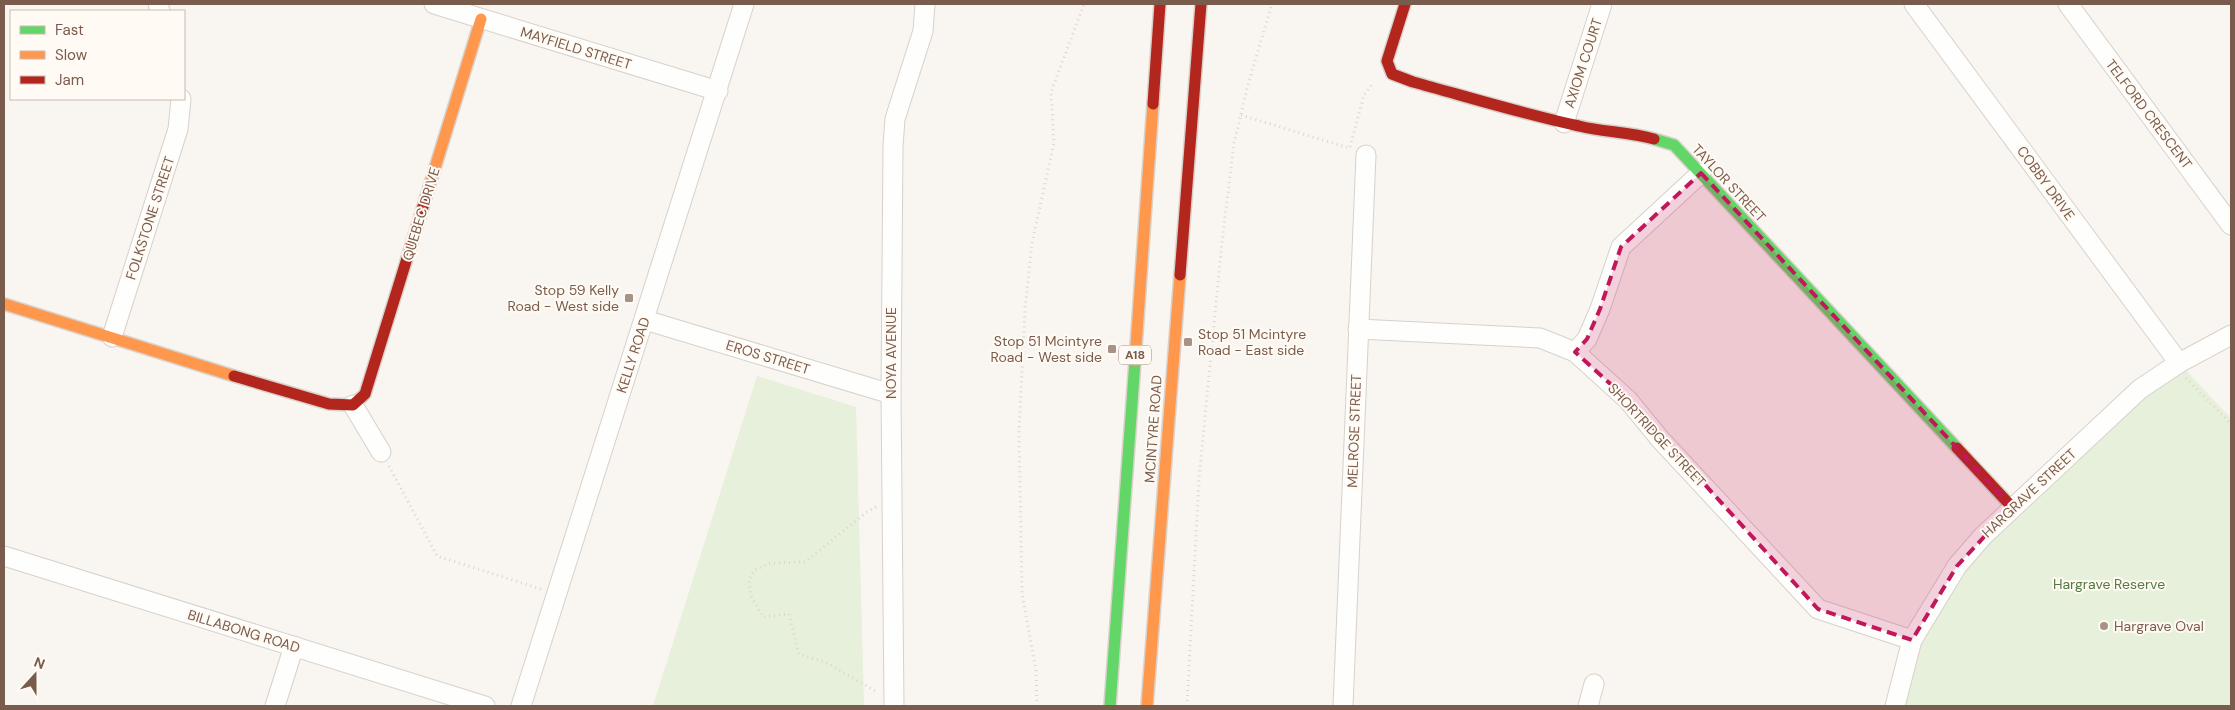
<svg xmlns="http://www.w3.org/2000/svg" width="2235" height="710" viewBox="0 0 2235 710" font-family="'DM Sans',sans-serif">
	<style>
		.green { fill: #e7f0db }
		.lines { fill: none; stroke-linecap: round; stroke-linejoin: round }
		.street-casing { stroke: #d7d1cb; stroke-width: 21 }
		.fast-casing { stroke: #d9d2cb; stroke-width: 14 }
		.slow-casing { stroke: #d9d2cb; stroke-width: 14 }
		.jam-casing { stroke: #d9d2cb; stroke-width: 14 }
		.path { stroke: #dcd5d0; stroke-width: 3; stroke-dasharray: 1 4; stroke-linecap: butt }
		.street { stroke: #fefefd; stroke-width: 19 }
		.fast { stroke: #63d668; stroke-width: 11 }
		.slow { stroke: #ff974d; stroke-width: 11 }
		.jam { stroke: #b3261e; stroke-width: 11 }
		.marked { fill: #c2185b; fill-opacity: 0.2; stroke: #c2185b; stroke-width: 4; stroke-dasharray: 10 6; stroke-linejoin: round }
		.poi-dot { fill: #a69286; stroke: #fffaf3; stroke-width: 2 }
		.labels { text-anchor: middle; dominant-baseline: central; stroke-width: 4; stroke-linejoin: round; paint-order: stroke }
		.shield { fill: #fffaf3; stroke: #a28b7f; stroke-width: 1 }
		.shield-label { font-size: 12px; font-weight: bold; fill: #7a5c4d }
		.street-label { font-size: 14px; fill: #7a5c4d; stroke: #fffaf3 }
		.poi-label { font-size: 14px; fill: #7a5c4d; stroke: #fffaf3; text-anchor: end }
		.park-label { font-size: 14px; fill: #537a41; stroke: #fffaf3 }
	</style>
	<rect width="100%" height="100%" fill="#f9f5f0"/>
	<g class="green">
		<path d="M2179 363 2231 418V706H1895L1912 640 1957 566Z"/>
		<path d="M757 376 856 407 864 706H653Z"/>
	</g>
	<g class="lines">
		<defs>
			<g id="street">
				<path d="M158 4 160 11"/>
				<path d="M434 4 718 91"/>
				<path d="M1914 4 2179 363"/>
				<path d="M2068 4 2231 225"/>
				<path d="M1564 123 1602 4"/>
				<path d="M645 320 891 394"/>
				<path d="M1358 329 1540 338 1575 352 1628 400 1660 439 1818 609 1912 640"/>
				<path d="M112 337 178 129 181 99"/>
				<path d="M1575 352 1587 339 1600 309 1621 247 1701 173"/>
				<path d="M353 405 381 452"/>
				<path d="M4 556 485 706"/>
				<path d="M275 706 294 646"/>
				<path d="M521 706 744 4"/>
				<path d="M894 706 891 394 893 146 895 119 923 31 925 4"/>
				<path d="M1343 706 1366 155"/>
				<path d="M1588 706 1594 684"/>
				<path d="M1895 706 1912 640 1957 566 1983 536 2140 389 2179 363 2231 335"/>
			</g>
			<g id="fast">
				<path d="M1654 139 1674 145 1957 448"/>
				<path d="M1110 706 1135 361"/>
			</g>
			<g id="slow">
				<path d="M426 197 481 19"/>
				<path d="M4 304 234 376"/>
				<path d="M1135 361 1153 104"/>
				<path d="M1147 706 1180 275"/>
			</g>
			<g id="jam">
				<path d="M1405 4 1387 61 1392 74 1413 82C1468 97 1523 114 1579 126 1603 132 1629 132 1654 139"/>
				<path d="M1153 104 1160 4"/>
				<path d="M1180 275 1201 4"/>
				<path d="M234 376 329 404 353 405 365 394 426 197"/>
				<path d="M1957 448 2012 507"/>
			</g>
		</defs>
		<use href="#street" class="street-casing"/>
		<use href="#fast" class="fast-casing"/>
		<use href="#slow" class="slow-casing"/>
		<use href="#jam" class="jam-casing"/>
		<g class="path">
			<path d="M1241 115 1349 148"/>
			<path d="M1350 147 1364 95 1373 83"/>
			<path d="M2186 378 2231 424"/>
			<path d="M389 466 437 556 541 589"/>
			<path d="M876 507 867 512 805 562 770 563 754 570 749 581 751 596 763 617 789 614 799 654 825 662 877 692"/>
			<path d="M1037 706 1036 671 1022 593 1019 432 1025 309 1032 243 1054 143 1051 92 1084 4"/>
			<path d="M1187 706 1199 479 1222 242 1234 143 1248 85 1272 4"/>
		</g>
		<use href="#street" class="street"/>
		<use href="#fast" class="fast"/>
		<use href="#slow" class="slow"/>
		<use href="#jam" class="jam"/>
	</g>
	<path class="marked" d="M1701 173 2012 507 1957 566 1912 640 1818 609 1628 400 1575 352 1587 339 1600 309 1621 247Z"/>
	<g class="poi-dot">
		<rect x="624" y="293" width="10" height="10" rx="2.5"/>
		<rect x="1183" y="337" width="10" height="10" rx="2.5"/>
		<rect x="1107" y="344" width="10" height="10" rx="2.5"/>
		<circle cx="2104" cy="626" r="5"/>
	</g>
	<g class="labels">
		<rect class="shield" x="1119" y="345.5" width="32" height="19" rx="4"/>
		<g class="shield-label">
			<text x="1135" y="355">A18</text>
		</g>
		<g class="street-label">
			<text transform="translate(576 48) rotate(17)">MAYFIELD STREET</text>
			<text transform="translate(1583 63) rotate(-72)">AXIOM COURT</text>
			<text transform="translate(2149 114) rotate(53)">TELFORD CRESCENT</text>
			<text transform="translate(1729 183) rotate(47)">TAYLOR STREET</text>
			<text transform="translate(2046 183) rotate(54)">COBBY DRIVE</text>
			<text transform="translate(421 214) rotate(-73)">QUEBEC DRIVE</text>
			<text transform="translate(150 218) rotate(-72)">FOLKSTONE STREET</text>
			<text transform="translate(891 353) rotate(-90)">NOYA AVENUE</text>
			<text transform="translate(633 355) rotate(-72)">KELLY ROAD</text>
			<text transform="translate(768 357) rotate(17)">EROS STREET</text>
			<text transform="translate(1153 429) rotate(-86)">MCINTYRE ROAD</text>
			<text transform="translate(1354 431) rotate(-88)">MELROSE STREET</text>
			<text transform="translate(1657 435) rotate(47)">SHORTRIDGE STREET</text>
			<text transform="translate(2029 493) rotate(-43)">HARGRAVE STREET</text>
			<text transform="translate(244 631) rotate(17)">BILLABONG ROAD</text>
		</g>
		<g class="poi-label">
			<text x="619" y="290">Stop 59 Kelly<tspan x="619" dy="16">Road - West side</tspan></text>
			<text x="1198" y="334" text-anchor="start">Stop 51 Mcintyre<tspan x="1198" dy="16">Road - East side</tspan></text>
			<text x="1102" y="341">Stop 51 Mcintyre<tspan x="1102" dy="16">Road - West side</tspan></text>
			<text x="2114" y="626" text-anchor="start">Hargrave Oval</text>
		</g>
		<g class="park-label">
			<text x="2109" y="584">Hargrave Reserve</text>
		</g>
	</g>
	<rect width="2235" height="710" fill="none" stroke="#7a5c4d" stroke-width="10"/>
	<rect x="10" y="10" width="175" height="90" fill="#fffaf3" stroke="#cabbb1"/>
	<rect x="20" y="26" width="25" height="8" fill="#63d668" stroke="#cabbb1"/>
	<text x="55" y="35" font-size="15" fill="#7a5c4d">Fast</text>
	<rect x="20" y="51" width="25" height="8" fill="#ff974d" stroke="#cabbb1"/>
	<text x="55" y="60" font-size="15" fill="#7a5c4d">Slow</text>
	<rect x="20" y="76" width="25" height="8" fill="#b3261e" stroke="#cabbb1"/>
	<text x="55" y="85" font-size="15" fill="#7a5c4d">Jam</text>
	<g transform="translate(35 675) rotate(21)" stroke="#fffaf3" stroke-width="4" paint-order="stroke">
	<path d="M0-4L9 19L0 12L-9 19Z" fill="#7a5c4d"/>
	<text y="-8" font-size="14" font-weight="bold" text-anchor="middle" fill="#7a5c4d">N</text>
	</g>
</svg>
